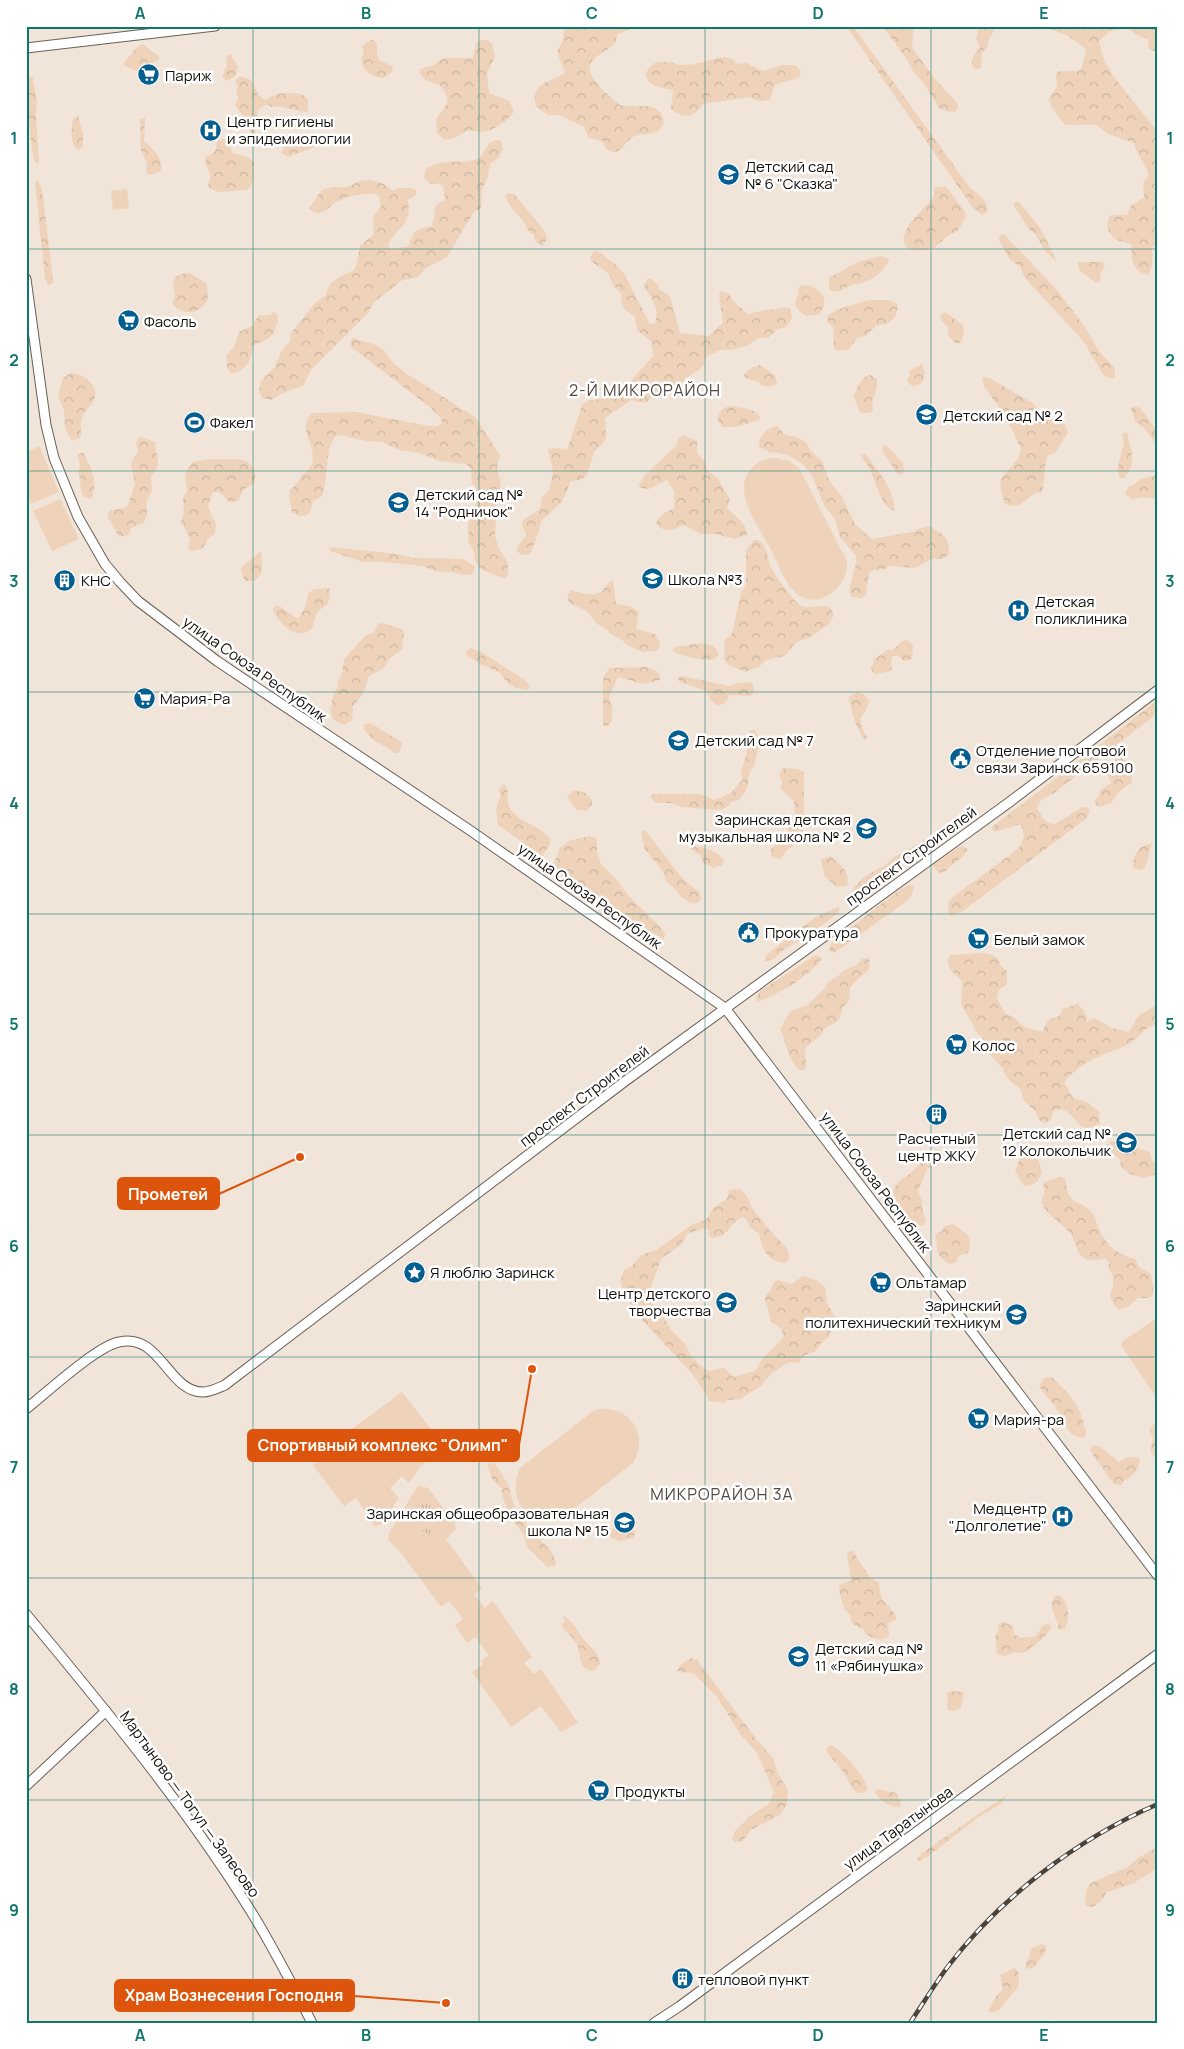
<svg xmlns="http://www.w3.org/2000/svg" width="1184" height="2049" viewBox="0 0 1184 2049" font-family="Manrope,sans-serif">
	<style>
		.grass { fill: #eed3ba }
		.forest { fill: url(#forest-crowns) }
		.park { fill: url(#park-tufts) }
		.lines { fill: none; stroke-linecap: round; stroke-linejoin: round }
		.tertiary-casing { stroke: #6b6056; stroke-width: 11 }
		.tertiary { stroke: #fff; stroke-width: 9 }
		.rail-casing { stroke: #49433e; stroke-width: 4.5 }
		.rail { stroke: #fff; stroke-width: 2.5; stroke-dasharray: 8; stroke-linecap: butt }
		.grid { fill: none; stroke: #0f766e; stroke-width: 1; stroke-opacity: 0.55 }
		.labels { text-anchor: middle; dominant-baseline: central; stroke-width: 5; stroke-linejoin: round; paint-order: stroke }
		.poi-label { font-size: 15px; fill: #120e0a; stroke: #fff; text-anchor: start }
		.street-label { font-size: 15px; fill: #120e0a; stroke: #fff }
		.neighbourhood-label { font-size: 16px; letter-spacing: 1px; fill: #544940; stroke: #fff }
		.leader { fill: none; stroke: #dd550c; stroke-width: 2 }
		.callout-dot { fill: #dd550c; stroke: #fff; stroke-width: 2 }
		.callout { fill: #dd550c; stroke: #dd550c; stroke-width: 2 }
		.callout-label { font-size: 16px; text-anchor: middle; font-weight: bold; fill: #fff }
		.neatline { fill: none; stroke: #0f766e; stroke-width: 2 }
		.grid-label { font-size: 16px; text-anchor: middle; font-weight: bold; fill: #0f766e }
	</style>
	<defs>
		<pattern id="forest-crowns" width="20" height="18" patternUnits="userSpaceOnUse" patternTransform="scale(1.25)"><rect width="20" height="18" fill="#eed3ba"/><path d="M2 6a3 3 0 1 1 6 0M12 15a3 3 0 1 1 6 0" fill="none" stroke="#cbb49f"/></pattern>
		<pattern id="park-tufts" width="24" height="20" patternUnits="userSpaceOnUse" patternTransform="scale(1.25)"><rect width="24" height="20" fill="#eed3ba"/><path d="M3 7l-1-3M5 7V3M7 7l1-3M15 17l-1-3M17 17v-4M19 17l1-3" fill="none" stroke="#cbb49f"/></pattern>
	</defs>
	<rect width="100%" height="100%" fill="#f1e4d9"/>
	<g class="grass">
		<path d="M127 189 129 208 113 210 111 191Z"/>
		<path d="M39 446 59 492 31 504 26 494V453Z"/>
		<path d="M777 458 789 461 799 468 847 561C849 591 813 613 793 590 784 581 777 561 771 550 759 527 729 489 753 467 760 460 768 458 777 458Z"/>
		<path d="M60 499 79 539 52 551 33 511Z"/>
		<path d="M1154 1320H1158V1400L1121 1345 1123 1341Z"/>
		<path d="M402 1392 438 1438 436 1454 420 1467 409 1483 402 1476 390 1488 399 1498 381 1525 374 1526 356 1498 344 1506 313 1465 327 1454 331 1460 353 1443 347 1433Z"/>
		<path d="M599 1409C630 1406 650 1435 633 1463L561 1519C527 1528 506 1498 520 1468L593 1411Z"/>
		<path d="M420 1486 428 1488 455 1523 456 1529 446 1539 482 1588 474 1595 485 1608 493 1601 532 1657 524 1663 534 1674 541 1669 578 1723 561 1732 541 1706 511 1727 472 1672 483 1664 481 1661 489 1655 475 1637 467 1643 455 1625 463 1619 449 1601 441 1607 401 1553 388 1540 389 1533 417 1487Z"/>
	</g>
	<g class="forest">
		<path d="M564 26H637L617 35 615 44C608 50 598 54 592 61 581 74 610 97 620 105 636 110 660 97 664 123L658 131C651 135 642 133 635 136 623 141 622 159 606 149L603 141 589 138 584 127 559 115H549L536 107C529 80 554 83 565 72L557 52 563 40Z"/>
		<path d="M846 26H853L970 188C978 193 989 201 987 212L983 215 973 208Z"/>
		<path d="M882 26H914L912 44 913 49 935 79 958 104V109L955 112 946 111 939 108 923 82 913 71 904 55Z"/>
		<path d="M979 26H993L994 30 988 41V46L982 53 981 68 977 69 973 68C970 60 974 54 980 48L976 39Z"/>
		<path d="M1042 26H1158V50L1153 51 1148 48 1149 39 1139 36 1127 28 1110 31 1099 41 1103 57 1113 76 1158 132V242L1152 248C1152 257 1154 269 1147 275 1133 271 1130 258 1132 245 1128 242 1125 243 1120 241 1109 237 1103 224 1111 215H1127L1131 206 1144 197 1143 183 1149 175C1145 163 1137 156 1134 143L1108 134 1097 125H1065L1052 108 1049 98 1057 87 1056 74 1059 71H1078L1082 68 1086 49 1068 36Z"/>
		<path d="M369 40H373L377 43V54L380 61 393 66 392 72 383 78C371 78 356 66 364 53L362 47 366 42H370Z"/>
		<path d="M480 40H488L492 44 495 57 487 73 489 93 509 101 514 111C510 120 492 131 482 132 477 132 470 129 466 131 458 136 455 140 444 139L437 133 436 120C445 103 454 105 440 85L425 80 419 72 420 69 433 65 443 58H473L476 43Z"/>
		<path d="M144 44 152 52 159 56V60L147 65 142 71C134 71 129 69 123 64L138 46Z"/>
		<path d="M230 55H233L232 57 238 67 235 76 227 81 222 76 227 65 226 57Z"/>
		<path d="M725 57 734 60 736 64 746 63 763 71 782 65H795L801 71 800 76C794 82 777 81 774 87 773 90 772 95 770 99 763 103 757 101 750 97L703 104C695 118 683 120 671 109L673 90C662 88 648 87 645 74 648 70 651 64 655 63 665 59 674 64 683 65 695 66 712 58 725 57Z"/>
		<path d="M29 76 33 78 37 101 36 114 39 164 35 162C31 152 24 82 29 76Z"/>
		<path d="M239 77C261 77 251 95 264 99 269 100 270 96 275 95 282 92 296 93 303 95L308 99V111L306 112C293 111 284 105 271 107L267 104 257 110 258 124 254 135 250 134 248 123 235 105 238 98 236 93 238 87 235 80Z"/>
		<path d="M78 116 83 134V146L78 150C69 143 72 129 73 119Z"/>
		<path d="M145 117 144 142C154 148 162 158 161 170L158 173 149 175 146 172 147 163 141 151 140 119Z"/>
		<path d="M312 136H322L323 140C314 151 301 150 289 157L282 154 281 152 287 144Z"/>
		<path d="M222 139H229L232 153 248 157 255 164 253 166C255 175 255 185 246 190L218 192 209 188 208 184 211 175 206 166 205 158 215 151 217 142Z"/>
		<path d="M497 140 501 141 503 150 498 158 490 164 488 177 482 189 481 208 474 212 447 257 426 268 418 277 400 281C389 295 376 294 369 312L311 370 303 386 287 391 271 400 262 398 259 390 261 381 274 368 281 352 290 341 291 333 316 302 325 296 330 284 339 277 354 270 356 266 360 246 374 234 373 217 381 206 379 197 376 194C364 193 351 195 340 200 329 204 321 222 309 208L322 190 331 187H348L360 181 370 180 382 183 394 191 398 188H412L416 190V195L408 200C412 227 398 225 388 245L390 249 409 246C414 229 415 230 432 226L436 205 445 200 443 186 440 184H431L424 178 425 170C445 155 463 167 478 158 487 154 483 143 497 140Z"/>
		<path d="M37 180 42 189 53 280 52 284 48 285 45 278 35 183Z"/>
		<path d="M946 186 965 212 966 217 957 232 949 235 934 248 916 251 907 248C894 231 924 210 934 197V188Z"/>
		<path d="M508 193 514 194 544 230 547 239 543 246 536 242 533 234C525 231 527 224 521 218 514 211 509 205 505 196Z"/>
		<path d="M1015 202H1019L1041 229 1057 262 1044 250 1036 235 1029 229 1014 206Z"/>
		<path d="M1004 234 1057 290 1085 327 1099 351 1115 369V378C1102 380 1101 369 1095 361 1091 354 1088 350 1085 343L1025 278 1020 267 1010 260 999 240 1000 235Z"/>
		<path d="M594 251H598L616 265 625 275 650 324 655 323C660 309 652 298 644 287L647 279H651L658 285 659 289 670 296 680 333 708 336 723 323 719 295 721 291 729 294 733 301 748 314C761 310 773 310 787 307L790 309 792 318 786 327 778 329 768 338H758L747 346 730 350H720L706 357C704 369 695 373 685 378 678 394 673 388 660 393 646 399 651 406 631 400L605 418 606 437 604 442 594 452 587 475 580 480 571 481 562 502 542 520 532 551 529 554 521 555 517 551 518 546 526 535 522 524 523 520 540 509 542 497 549 490 553 472 548 449 557 448 567 450 582 405 590 400 601 399C609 387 615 385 629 383L653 356 652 342 637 330 635 317 625 310 622 304 621 294 612 283 609 274 591 261 590 258Z"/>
		<path d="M881 256 889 259C888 268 872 280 863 283 859 284 855 284 851 285 843 289 839 294 829 290V277C838 274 843 270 850 266 859 261 870 258 881 256Z"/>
		<path d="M1078 262H1103L1105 265 1101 272 1100 281 1096 283 1079 270Z"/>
		<path d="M185 273H190L207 284 208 299C201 313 185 317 173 305V300L175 296 173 283 175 277Z"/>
		<path d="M810 285C818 290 827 295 824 306 823 309 820 311 820 314L807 316 803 314 796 307 795 301 799 293 798 290 800 286Z"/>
		<path d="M868 300H888L897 304 898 308 895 317 889 323 876 326 866 336 857 338 848 350 837 351 834 348 833 327 828 322 827 316 836 310Z"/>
		<path d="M274 312 278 316C276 335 270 340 253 345 251 361 248 369 232 374L227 367 226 356 235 345 239 332 252 326 259 315H269Z"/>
		<path d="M945 312 963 325 964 335 960 343H955L948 336V327L941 320 940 316Z"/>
		<path d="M352 338 376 345 384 350 393 363 407 374 475 417 500 455 497 467 501 484 497 498 495 536 499 549 508 563V574L505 578 496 576 481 569 475 561 474 552 469 544 468 526 471 511 479 500 480 496 472 483 471 469 466 464 439 461 419 453 399 450 382 442 366 441 338 435C324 442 329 481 322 496L313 501 310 513C304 517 298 516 292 513L289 495 290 491C296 485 300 478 305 472 307 470 310 469 311 466 320 449 294 427 313 413L356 412 429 426H438L442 423 441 419 431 408 351 347 350 342Z"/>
		<path d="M922 364 925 373 923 382C918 386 914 387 909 384L907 380 910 376 909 371Z"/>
		<path d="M760 365 775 375 777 384 769 387 760 385 759 382 745 378 744 374 751 368Z"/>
		<path d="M71 373C84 373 102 387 93 402 90 407 83 412 82 418 80 424 82 431 80 438L72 441 65 428 64 410 58 397 63 378Z"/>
		<path d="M870 375 877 379C878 388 876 393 872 400L873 410 870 413H861L853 396C858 388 860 377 870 375Z"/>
		<path d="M982 377 991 379 1034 404 1039 411 1045 415 1063 421 1068 432 1055 453 1048 455C1043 467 1046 480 1042 492 1024 494 1026 511 1005 504L1000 487 1001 479 1019 457 1021 449 1011 427 1000 415 998 406 984 386Z"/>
		<path d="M730 406C740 408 752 407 760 416L759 420 736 427H722L717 419C719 412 722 408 730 406Z"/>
		<path d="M1134 406 1140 408 1158 432V447L1145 429 1135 421 1131 409Z"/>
		<path d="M777 426 785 435 794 436 806 442 811 451 822 461 829 480 841 495 855 524 872 539 913 532 921 528 930 526C943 535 950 537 949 554L942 559H932L915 568 890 566 885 569 872 570 869 574 866 595 861 598 852 597 849 590 856 564V556L840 537 835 519 825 507 813 478 804 465 786 454 769 452 759 447C758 436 767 428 777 426Z"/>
		<path d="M1127 432C1130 451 1139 460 1124 478H1120L1117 470 1124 443 1122 434Z"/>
		<path d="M684 435 697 441V453L705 462 708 471 718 479 730 500 727 508C735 516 747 523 747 535L735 539 716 534H700L684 525C674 529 665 534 656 524 658 515 667 512 674 508V491L667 480 649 489 640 488 638 484 641 483 645 475 675 447 679 438Z"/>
		<path d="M142 437 155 442C156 459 163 462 151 476L152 491 146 503 147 513 144 523 132 527 128 535 119 537 108 518V513L111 510 124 508 128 505 135 484 131 464 138 451 136 443 138 438Z"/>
		<path d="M883 445 887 446 903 463 904 473 899 475 896 472 882 450Z"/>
		<path d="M83 452C90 466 100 484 91 499L83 496C80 489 81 481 78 471L80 467 78 455Z"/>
		<path d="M866 454C877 470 896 491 894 511 880 506 875 478 868 466 865 462 863 461 861 455Z"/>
		<path d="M212 459C231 461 259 452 255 483L244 489 238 501 229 502 223 495 215 491 212 494 208 507 216 524 215 533 208 539 202 549 192 551 188 548 190 539 181 521 184 513 183 499 187 490 185 473 193 462Z"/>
		<path d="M1158 475V499L1142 497 1133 499 1125 494 1129 486 1133 485 1141 479Z"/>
		<path d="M754 540H758C769 547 766 557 771 567 778 580 789 594 799 605 808 610 820 604 830 607L834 615 829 624 811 637 796 642 785 656 766 660 759 667 745 672 727 664 724 659 725 640 732 634 741 592 746 586V550Z"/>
		<path d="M330 547 397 554 414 558 463 559 475 566 473 574 465 575 456 573 436 571 422 566 383 562H363L330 551Z"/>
		<path d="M261 551C262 563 265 575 254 581H245L243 577 241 568Z"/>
		<path d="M613 580 616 604 630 606 639 612 636 629 655 634C660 640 662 645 657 651L643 652 627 645 621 639 610 634 608 630C596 625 595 621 587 612 580 605 561 607 570 590 578 592 594 598 602 591 606 587 607 583 613 580Z"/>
		<path d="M329 588C332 609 323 603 316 615 313 620 315 626 310 630 295 641 279 623 273 610L274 607 278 605 298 619 305 607 308 594 314 589Z"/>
		<path d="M382 623 402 629 404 633 402 650 390 658 383 669 369 676 363 694 353 706 352 720 344 725 335 721C327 713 332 695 338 687L337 683 342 673 344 659 365 636 374 633 378 624Z"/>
		<path d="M907 640 913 645 912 659 904 661 898 656H893L891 659 892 669 888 672 875 674 872 671 871 667 874 663 873 660 887 650H893L902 641Z"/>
		<path d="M702 643 711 645 718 651V656L715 659C706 661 679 657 672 650L675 647Z"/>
		<path d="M470 648 481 652 525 680 530 687 528 690 515 688 507 682 499 672 482 665 467 656 466 651Z"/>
		<path d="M647 667 657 671 660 676V680L643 684 618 677 609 697 612 707V720L607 727 603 725V678L609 668Z"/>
		<path d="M682 676 729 686 738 683 748 682 753 684 754 692 751 696 730 695 725 703 718 706 711 701 706 691 680 682 677 678Z"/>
		<path d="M857 692 864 694 869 701C864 722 854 712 867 737L865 740C857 731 850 708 849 697Z"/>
		<path d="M1158 700V713L1054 793 1041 800 1037 808C1042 816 1045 824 1055 824L1082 807H1087L1090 810 1087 818 963 911 951 916 948 913 949 901 953 897 1019 848 1024 836 1021 824 997 831H993L992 827Z"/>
		<path d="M370 723 400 741 402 744 399 753H395L388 748 376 742 364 730V725Z"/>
		<path d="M751 730H755C763 740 757 754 754 765 753 768 750 771 749 775 747 788 749 789 739 800L731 802 729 806 721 810 681 807 673 803H655L650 797 653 794H700L714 800 731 793 742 780 741 771 747 752 746 738Z"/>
		<path d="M1120 757 1131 764 1132 782 1119 792 1111 803 1099 807 1096 805 1095 801 1100 794V790L1112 783 1106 773 1116 759Z"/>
		<path d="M784 768 798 769 804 773V828L799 842 787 850 781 858 776 859 771 856V849L787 834V830L795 818 794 801 781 789 782 781 779 774Z"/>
		<path d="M504 784C511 791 505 801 511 810 521 823 540 826 550 838V844L542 857 535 854 529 847 498 825 496 809 500 798 499 789Z"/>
		<path d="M574 790 586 793 592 800V805L586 811 577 810 567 797Z"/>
		<path d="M645 830 683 879 700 893 701 899 697 903H691L681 897 674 888 666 881 663 871 645 850 641 833Z"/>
		<path d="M590 836 597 838V851L601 864 618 881 626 893 660 927 665 934 664 939 629 920 605 899 560 874 554 863 560 848 569 841Z"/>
		<path d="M928 837 930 838 926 847 906 858 903 862 891 869 883 879 865 888 861 894 856 895H851C855 880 873 872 885 865 889 863 890 859 894 857 905 851 917 845 928 837Z"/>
		<path d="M1152 843 1145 868 1141 870 1133 868C1133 854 1138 846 1152 843Z"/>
		<path d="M694 846C703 846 719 852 724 860L722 865 714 868 704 864 700 855 691 849Z"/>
		<path d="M964 846 968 850C962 859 953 863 946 871L938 873 933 866 935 862 959 847Z"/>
		<path d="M830 856C840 864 851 872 847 886L837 887 825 877 821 860Z"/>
		<path d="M910 885 914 886 912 894 907 901 840 949 832 953 829 950 832 942 902 888Z"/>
		<path d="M839 907V912L815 931 785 949 774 959 765 961 766 955C790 938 810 916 839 907Z"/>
		<path d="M981 953C989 954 1000 956 1000 965L1007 971V984L999 990 997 999 1006 1014 1014 1017 1020 1024 1025 1027 1042 1032 1048 1020C1055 1017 1061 1018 1062 1009L1077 1004C1083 1007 1087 1015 1087 1022L1095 1018 1112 1028 1128 1032C1133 1028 1133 1023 1137 1018 1145 1009 1153 1011 1158 999V1024C1142 1028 1145 1032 1133 1041 1123 1049 1109 1051 1098 1057 1084 1063 1074 1071 1064 1082L1073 1098 1087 1102 1099 1112 1100 1123C1094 1127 1089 1129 1082 1127 1073 1119 1068 1106 1054 1110L1051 1119 1048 1122 1044 1123 1039 1120 1036 1112 1024 1101 1020 1089 1008 1079 1002 1068 988 1052 983 1039 976 1032 972 1023 961 1004 962 982C955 973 943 967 950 955Z"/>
		<path d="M814 956H818L822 958C807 979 781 992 758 1002L756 998 760 991Z"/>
		<path d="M867 958 870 961 869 969 850 987 849 1001 843 1007 839 1020 824 1029 820 1036 807 1046 805 1050 806 1067 804 1070H800C787 1059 787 1043 780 1029L790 1012 807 1005 824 989 829 981 837 977 843 971 856 965 862 959Z"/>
		<path d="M1113 1141 1149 1152 1153 1161 1158 1162V1174L1143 1178 1128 1173 1121 1167 1120 1159 1108 1150 1107 1146 1109 1142Z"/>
		<path d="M937 1149 941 1151 942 1155 936 1160 934 1166 927 1169 918 1191 922 1201V1208L926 1221 922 1226C905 1225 896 1204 893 1190 900 1178 904 1179 913 1171 921 1163 927 1155 937 1149Z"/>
		<path d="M1030 1151H1035L1042 1172C1039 1183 1034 1185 1024 1186L1015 1171 1021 1155Z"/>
		<path d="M1060 1177 1065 1178C1069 1210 1078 1196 1092 1213 1096 1217 1096 1222 1098 1227 1106 1245 1116 1254 1135 1259L1139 1267 1151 1274 1153 1287V1295L1149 1298H1138L1128 1307 1118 1310C1103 1289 1115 1296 1113 1278 1112 1272 1107 1269 1109 1262L1106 1259C1099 1258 1091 1263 1084 1258 1076 1253 1075 1241 1071 1234 1064 1224 1041 1212 1042 1200 1042 1198 1044 1196 1044 1193 1045 1188 1042 1187 1044 1182Z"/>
		<path d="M738 1189C749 1192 749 1206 756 1213 761 1219 766 1225 771 1232 777 1239 798 1253 785 1263 768 1262 762 1250 759 1234L750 1227 747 1220 743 1217C729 1222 731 1237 711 1238L708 1234 709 1231 706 1228 688 1233 681 1245 661 1259 651 1286 652 1303 664 1318 671 1330 685 1344 691 1356 705 1369 709 1371 723 1368 727 1370 733 1377 755 1371 763 1358 783 1338 782 1329C768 1320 772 1324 768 1309 767 1304 765 1302 765 1297L771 1290 774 1282 778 1280 792 1284 803 1276 816 1280 824 1286 826 1291V1301L835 1317V1322L828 1338 821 1343 816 1351 803 1356 799 1363 790 1362 786 1364 771 1374 761 1386 740 1399 727 1400 723 1403 710 1401 694 1376 633 1310 620 1283 624 1270 632 1266 641 1255 656 1250 693 1224 706 1220 713 1208 727 1199 729 1190Z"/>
		<path d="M954 1224C958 1229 970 1234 970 1241 970 1245 969 1250 968 1253L959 1255 956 1262 950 1264C933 1254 939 1250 935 1234L941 1232 945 1226Z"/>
		<path d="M1052 1377C1066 1391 1078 1402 1083 1421 1084 1427 1087 1431 1086 1436L1083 1438C1066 1437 1063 1416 1054 1405 1049 1399 1043 1393 1039 1386L1044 1378Z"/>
		<path d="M1158 1423V1464L1150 1450 1153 1439 1149 1430 1154 1424Z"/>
		<path d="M1093 1445 1099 1446 1119 1462 1128 1457H1138L1140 1461C1138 1471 1132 1477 1123 1481L1122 1485 1114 1484C1108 1478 1106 1473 1102 1467 1096 1459 1095 1460 1090 1449Z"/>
		<path d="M492 1463 496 1465 508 1484 514 1506 527 1525 551 1551 556 1562 555 1566 547 1567 527 1547 524 1535 509 1515 503 1498 502 1489 492 1479 487 1464Z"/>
		<path d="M626 1524 632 1525C635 1530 636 1533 633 1538L620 1541 611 1538 610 1534 614 1527Z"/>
		<path d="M849 1551H853L869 1576 879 1583C881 1607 886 1599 896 1616V1620L888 1623 889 1636C881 1642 873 1639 866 1634L864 1630 852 1623 850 1615 844 1609C843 1602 838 1591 839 1585L851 1580 847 1554Z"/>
		<path d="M1059 1595C1070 1604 1070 1617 1065 1629L1060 1630 1057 1628 1059 1624C1054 1616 1049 1607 1054 1597Z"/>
		<path d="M563 1616C573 1621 576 1629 582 1637 588 1646 600 1652 600 1664L594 1671C577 1671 582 1652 576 1643 572 1636 565 1632 561 1625L565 1622Z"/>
		<path d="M1003 1622 1013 1626 1014 1634 1022 1638 1036 1636 1043 1625 1048 1624 1052 1626C1050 1633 1029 1651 1023 1653 1020 1654 1017 1652 1015 1652 1007 1654 1005 1659 997 1653L995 1637 999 1629 997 1625Z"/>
		<path d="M692 1658 697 1660 757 1740 774 1759 777 1772 788 1790 787 1804 780 1815 751 1830 743 1841 735 1842 732 1838 735 1831 750 1816 769 1804 774 1792 757 1753 740 1734 718 1698 694 1674C688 1671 683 1674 677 1671L681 1664Z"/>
		<path d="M952 1691 964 1692 961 1708 953 1711 948 1710 947 1693Z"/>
		<path d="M832 1745C842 1751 868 1778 867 1790L864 1792 857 1793C850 1787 848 1780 843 1772 839 1764 830 1759 826 1750L828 1746Z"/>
		<path d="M877 1789 896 1793 901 1802 900 1807C891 1808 879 1800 875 1793Z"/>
		<path d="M1008 1794 1001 1804 979 1817 927 1857 920 1861 916 1859 922 1853Z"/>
		<path d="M1158 1847V1868L1132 1884 1107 1892 1102 1900 1093 1907 1085 1906 1086 1890 1091 1883 1128 1867 1138 1858Z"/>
		<path d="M1042 1944 1046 1946C1046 1954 1043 1955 1039 1961 1035 1967 1034 1970 1026 1968L1025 1965 1029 1957 1030 1949Z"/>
		<path d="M1014 1968 1018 1971C1021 1990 1017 1987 1007 2000 1002 2007 1001 2010 992 2013L988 2011 997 1995 1003 1989 1000 1975Z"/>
	</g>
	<path class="park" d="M425 1499 438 1508 446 1526 432 1537 417 1527 410 1511Z"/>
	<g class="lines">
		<defs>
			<g id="tertiary">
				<path d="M26 48 215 26"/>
				<path d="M26 279 46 425 54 458 78 517 105 564 120 582 138 601 217 661 471 831 725 1008 1158 1576"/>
				<path d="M26 1409C46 1393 97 1346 119 1342 160 1332 168 1392 203 1392 211 1392 218 1388 225 1385L624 1082 1011 801 1158 690"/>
				<path d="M26 1614C106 1710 186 1807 252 1913 274 1949 293 1986 312 2023"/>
				<path d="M26 1786 106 1711"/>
				<path d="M654 2023 680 2006 1158 1654"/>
			</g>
		</defs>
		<use href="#tertiary" class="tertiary-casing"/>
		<use href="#tertiary" class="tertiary"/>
		<defs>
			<path id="rail" d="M910 2023C922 2005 933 1987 946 1969 999 1898 1077 1839 1158 1804"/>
		</defs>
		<use href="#rail" class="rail-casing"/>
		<use href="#rail" class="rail"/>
	</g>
	<path class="grid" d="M253 26V2023M479 26V2023M705 26V2023M931 26V2023M26 249H1158M26 471H1158M26 692H1158M26 914H1158M26 1135H1158M26 1357H1158M26 1578H1158M26 1800H1158"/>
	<defs>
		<symbol id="supermarket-disc" viewBox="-11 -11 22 22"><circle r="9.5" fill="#045e8f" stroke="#fff"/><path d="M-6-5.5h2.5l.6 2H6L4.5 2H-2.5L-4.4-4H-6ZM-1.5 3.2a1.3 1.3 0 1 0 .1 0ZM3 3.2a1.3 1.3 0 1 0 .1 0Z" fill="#fff"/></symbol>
		<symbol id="hospital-disc" viewBox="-11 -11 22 22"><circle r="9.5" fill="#045e8f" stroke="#fff"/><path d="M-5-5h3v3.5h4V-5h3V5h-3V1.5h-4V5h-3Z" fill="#fff"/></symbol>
		<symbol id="school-disc" viewBox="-11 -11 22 22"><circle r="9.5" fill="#045e8f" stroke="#fff"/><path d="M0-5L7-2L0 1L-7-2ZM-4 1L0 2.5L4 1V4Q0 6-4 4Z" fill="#fff"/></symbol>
		<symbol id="stadium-disc" viewBox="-11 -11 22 22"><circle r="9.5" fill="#045e8f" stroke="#fff"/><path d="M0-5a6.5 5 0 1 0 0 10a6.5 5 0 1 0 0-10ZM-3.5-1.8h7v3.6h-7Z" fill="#fff"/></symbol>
		<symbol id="building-disc" viewBox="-11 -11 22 22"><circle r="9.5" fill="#045e8f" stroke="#fff"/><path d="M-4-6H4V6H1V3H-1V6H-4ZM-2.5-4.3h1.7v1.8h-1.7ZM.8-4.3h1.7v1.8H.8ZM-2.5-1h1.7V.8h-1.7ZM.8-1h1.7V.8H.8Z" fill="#fff"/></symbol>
		<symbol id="civic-disc" viewBox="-11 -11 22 22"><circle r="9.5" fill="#045e8f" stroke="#fff"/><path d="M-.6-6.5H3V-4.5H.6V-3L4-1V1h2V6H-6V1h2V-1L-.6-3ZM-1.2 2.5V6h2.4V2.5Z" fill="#fff"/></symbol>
		<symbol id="sight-disc" viewBox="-11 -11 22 22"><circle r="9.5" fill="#045e8f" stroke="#fff"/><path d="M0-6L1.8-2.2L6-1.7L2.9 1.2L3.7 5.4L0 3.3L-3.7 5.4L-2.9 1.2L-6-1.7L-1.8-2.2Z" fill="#fff"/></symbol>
		<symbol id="university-disc" viewBox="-11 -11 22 22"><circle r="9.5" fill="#045e8f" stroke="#fff"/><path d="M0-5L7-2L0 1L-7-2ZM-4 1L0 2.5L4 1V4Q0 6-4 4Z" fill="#fff"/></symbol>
	</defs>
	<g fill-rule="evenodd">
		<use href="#supermarket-disc" x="136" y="62" width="25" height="25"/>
		<use href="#hospital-disc" x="198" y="118" width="25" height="25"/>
		<use href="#school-disc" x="716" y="162" width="25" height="25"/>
		<use href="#supermarket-disc" x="116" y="308" width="25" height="25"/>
		<use href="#school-disc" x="914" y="402" width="25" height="25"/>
		<use href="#stadium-disc" x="182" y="410" width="25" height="25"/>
		<use href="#school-disc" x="386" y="490" width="25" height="25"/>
		<use href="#school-disc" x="640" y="566" width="25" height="25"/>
		<use href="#building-disc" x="52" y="568" width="25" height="25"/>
		<use href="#hospital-disc" x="1006" y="598" width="25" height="25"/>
		<use href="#supermarket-disc" x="132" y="686" width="25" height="25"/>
		<use href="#school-disc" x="666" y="728" width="25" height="25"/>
		<use href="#civic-disc" x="948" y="746" width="25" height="25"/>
		<use href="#school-disc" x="854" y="816" width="25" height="25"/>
		<use href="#civic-disc" x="736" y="920" width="25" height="25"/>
		<use href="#supermarket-disc" x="966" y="926" width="25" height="25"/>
		<use href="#supermarket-disc" x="944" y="1032" width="25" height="25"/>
		<use href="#building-disc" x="924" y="1102" width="25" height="25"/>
		<use href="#school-disc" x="1114" y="1130" width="25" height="25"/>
		<use href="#sight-disc" x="402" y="1260" width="25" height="25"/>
		<use href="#supermarket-disc" x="868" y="1270" width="25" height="25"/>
		<use href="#school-disc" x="714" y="1290" width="25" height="25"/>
		<use href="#university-disc" x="1004" y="1302" width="25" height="25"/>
		<use href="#supermarket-disc" x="966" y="1406" width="25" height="25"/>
		<use href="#hospital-disc" x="1050" y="1504" width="25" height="25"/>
		<use href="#school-disc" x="612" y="1510" width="25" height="25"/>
		<use href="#school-disc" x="786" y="1644" width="25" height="25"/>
		<use href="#supermarket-disc" x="586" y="1778" width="25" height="25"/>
		<use href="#building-disc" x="670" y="1966" width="25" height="25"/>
	</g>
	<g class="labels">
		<g class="poi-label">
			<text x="165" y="75">Париж</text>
			<text x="227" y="121">Центр гигиены<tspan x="227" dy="17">и эпидемиологии</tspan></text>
			<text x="745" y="166">Детский сад<tspan x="745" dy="17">№ 6 "Сказка"</tspan></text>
			<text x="144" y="321">Фасоль</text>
			<text x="943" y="415">Детский сад № 2</text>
			<text x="210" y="422">Факел</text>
			<text x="415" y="494">Детский сад №<tspan x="415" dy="17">14 "Родничок"</tspan></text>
			<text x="668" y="579">Школа №3</text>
			<text x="81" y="580">КНС</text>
			<text x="1035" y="601">Детская<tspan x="1035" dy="17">поликлиника</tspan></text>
			<text x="160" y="698">Мария-Ра</text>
			<text x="695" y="740">Детский сад № 7</text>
			<text x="976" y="750">Отделение почтовой<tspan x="976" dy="17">связи Заринск 659100</tspan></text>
			<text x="851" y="819" text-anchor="end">Заринская детская<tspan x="851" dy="17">музыкальная школа № 2</tspan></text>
			<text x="765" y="932">Прокуратура</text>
			<text x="994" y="939">Белый замок</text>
			<text x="972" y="1045">Колос</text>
			<text x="1111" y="1133" text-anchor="end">Детский сад №<tspan x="1111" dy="17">12 Колокольчик</tspan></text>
			<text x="937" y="1138" text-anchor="middle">Расчетный<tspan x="937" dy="17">центр ЖКУ</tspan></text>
			<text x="430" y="1272">Я люблю Заринск</text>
			<text x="896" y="1282">Ольтамар</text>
			<text x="711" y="1293" text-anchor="end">Центр детского<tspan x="711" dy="17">творчества</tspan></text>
			<text x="1001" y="1305" text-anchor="end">Заринский<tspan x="1001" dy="17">политехнический техникум</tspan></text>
			<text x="994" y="1419">Мария-ра</text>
			<text x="1047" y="1508" text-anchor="end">Медцентр<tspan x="1047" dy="17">"Долголетие"</tspan></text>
			<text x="609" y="1513" text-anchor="end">Заринская общеобразовательная<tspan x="609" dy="17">школа № 15</tspan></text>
			<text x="815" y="1648">Детский сад №<tspan x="815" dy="17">11 «Рябинушка»</tspan></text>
			<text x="615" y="1791">Продукты</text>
			<text x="698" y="1979">тепловой пункт</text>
		</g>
		<g class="street-label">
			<text transform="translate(255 669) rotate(35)">улица Союза Республик</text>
			<text transform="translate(911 856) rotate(-36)">проспект Строителей</text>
			<text transform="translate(590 896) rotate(35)">улица Союза Республик</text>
			<text transform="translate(584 1096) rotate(-37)">проспект Строителей</text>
			<text transform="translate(876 1182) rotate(53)">улица Союза Республик</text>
			<text transform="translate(190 1804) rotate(54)">Мартыново — Тогул — Залесово</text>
			<text transform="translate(898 1828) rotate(-36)">улица Таратынова</text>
		</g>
		<g class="neighbourhood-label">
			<text x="645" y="390">2-Й МИКРОРАЙОН</text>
			<text x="722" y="1494">МИКРОРАЙОН 3А</text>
		</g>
	</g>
	<path class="leader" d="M300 1157L219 1194M532 1369L519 1445M446 2003L354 1996"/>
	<g class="callout-dot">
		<circle cx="300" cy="1157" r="5"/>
		<circle cx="532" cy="1369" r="5"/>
		<circle cx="446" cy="2003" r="5"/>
	</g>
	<g class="callout">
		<rect x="118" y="1178" width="101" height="31" rx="5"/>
		<rect x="248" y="1430" width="271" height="31" rx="5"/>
		<rect x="115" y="1980" width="239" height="31" rx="5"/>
	</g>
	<g class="callout-label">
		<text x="168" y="1200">Прометей</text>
		<text x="383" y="1451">Спортивный комплекс "Олимп"</text>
		<text x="234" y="2001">Храм Вознесения Господня</text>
	</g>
	<rect width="1184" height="2049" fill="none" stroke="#ffffff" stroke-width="55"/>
	<rect x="28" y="28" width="1128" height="1994" class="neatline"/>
	<g class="grid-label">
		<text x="140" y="19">A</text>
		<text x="366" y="19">B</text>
		<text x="592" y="19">C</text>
		<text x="818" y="19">D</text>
		<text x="1044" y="19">E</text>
		<text x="14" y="144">1</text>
		<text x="1170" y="144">1</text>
		<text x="14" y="366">2</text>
		<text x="1170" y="366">2</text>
		<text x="14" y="587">3</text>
		<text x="1170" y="587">3</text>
		<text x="14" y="809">4</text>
		<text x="1170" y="809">4</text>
		<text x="14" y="1030">5</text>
		<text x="1170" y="1030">5</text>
		<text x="14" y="1252">6</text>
		<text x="1170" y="1252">6</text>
		<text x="14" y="1473">7</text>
		<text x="1170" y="1473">7</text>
		<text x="14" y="1695">8</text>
		<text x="1170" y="1695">8</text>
		<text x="14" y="1916">9</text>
		<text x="1170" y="1916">9</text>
		<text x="140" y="2041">A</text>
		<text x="366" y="2041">B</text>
		<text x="592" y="2041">C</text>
		<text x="818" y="2041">D</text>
		<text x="1044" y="2041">E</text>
	</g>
</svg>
